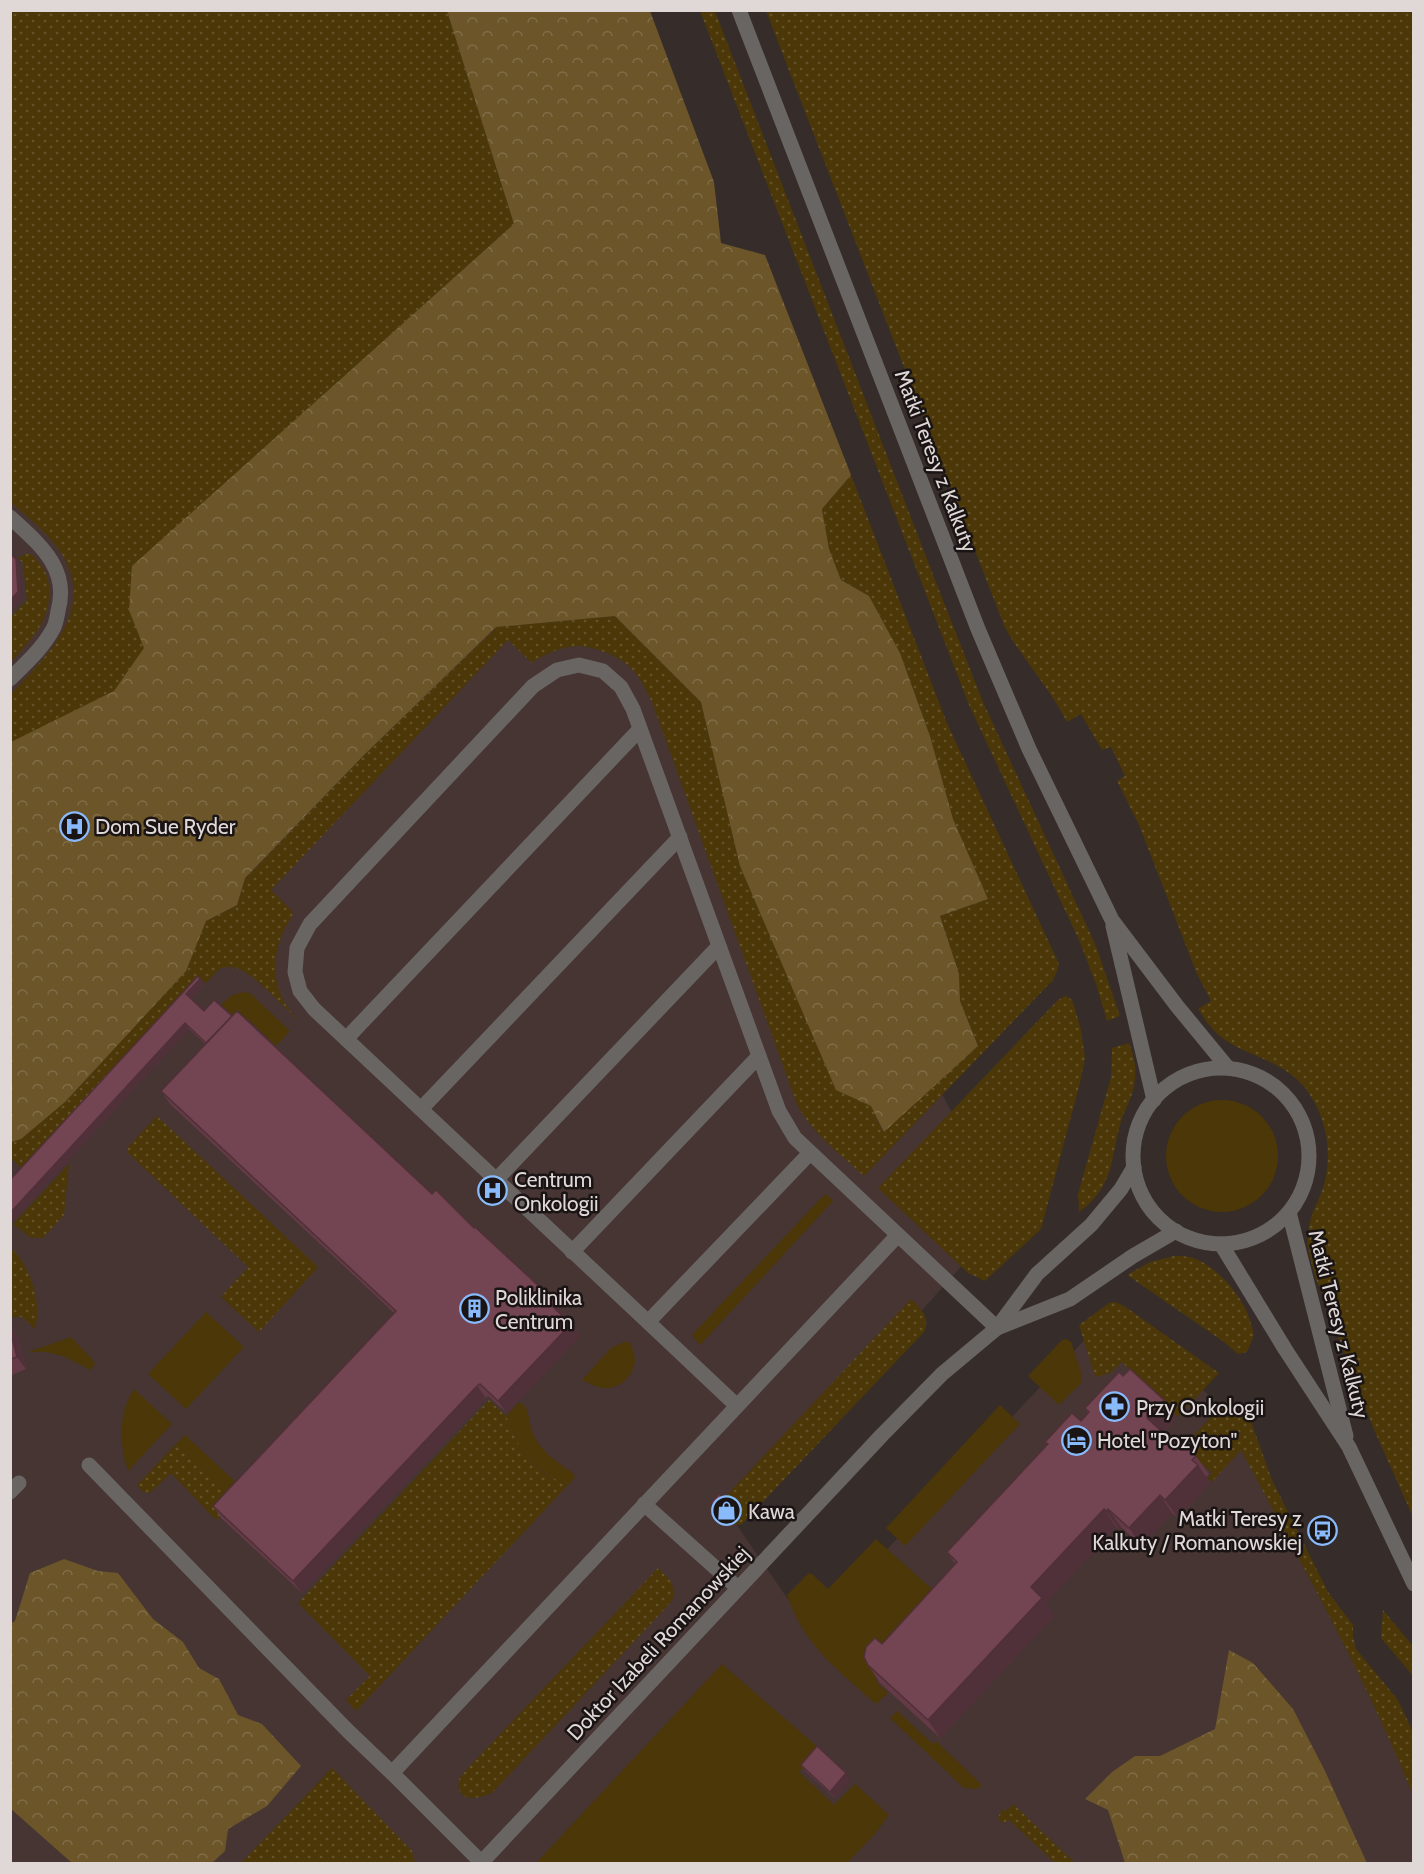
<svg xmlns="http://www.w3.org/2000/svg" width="1424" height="1874" viewBox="0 0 1424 1874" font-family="Cabin,sans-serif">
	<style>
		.built { fill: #463532 }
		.grass { fill: url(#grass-dots) }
		.forest { fill: url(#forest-crowns) }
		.garden { fill: #4b3707 }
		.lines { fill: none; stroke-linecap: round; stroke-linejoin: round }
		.service { stroke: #696562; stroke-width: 15 }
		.minor { stroke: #696562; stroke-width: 15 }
		.tertiary { stroke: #696562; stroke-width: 15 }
		.wall { fill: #633a46 }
		.shaded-wall { fill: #503039 }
		.building { fill: #734451; stroke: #503039; stroke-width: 1.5 }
		.labels { text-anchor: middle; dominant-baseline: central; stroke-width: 5; stroke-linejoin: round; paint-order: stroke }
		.street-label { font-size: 21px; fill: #dfd8d7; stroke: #1a1514 }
		.poi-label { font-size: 21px; fill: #dfd8d7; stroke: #1a1514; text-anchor: start }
	</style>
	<defs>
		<pattern id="grass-dots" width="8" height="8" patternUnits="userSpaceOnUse" patternTransform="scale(1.5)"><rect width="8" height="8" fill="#4b3707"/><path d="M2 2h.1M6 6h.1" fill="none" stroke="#64532a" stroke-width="1.8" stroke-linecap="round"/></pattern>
		<pattern id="forest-crowns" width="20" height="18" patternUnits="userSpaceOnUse" patternTransform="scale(1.5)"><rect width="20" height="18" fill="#6b5529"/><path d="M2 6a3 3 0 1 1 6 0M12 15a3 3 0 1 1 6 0" fill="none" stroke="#806d47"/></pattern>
	</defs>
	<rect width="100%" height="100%" fill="#362c2a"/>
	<path class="built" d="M10 448 264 693 658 548 966 1140 983 1242 734 1521 810 1631 1108 1315 1142 1327 1220 1407 1352 1659 1398 1755 1413 1795V1863H11Z"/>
	<g class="grass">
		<path d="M11 11H447L514 224 133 566 264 693 11 959 10 695C48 654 98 610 60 551 47 532 27 517 11 502Z"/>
		<path d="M700 11H715L934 577 983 702 1096 946 1120 1016 1107 1021 1096 984 1079 940 969 705Z"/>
		<path d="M766 11H1413V1517L1375 1432 1315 1276C1311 1260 1305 1244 1309 1227 1311 1212 1320 1199 1324 1184 1333 1152 1326 1116 1306 1089 1284 1061 1252 1058 1225 1040 1213 1032 1206 1021 1198 1009L1211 1001 1197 974 1139 825 1117 781 1125 776 1111 747 1102 750 1081 714 1067 722C1050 689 1024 661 1005 628Z"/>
		<path d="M851 475 947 723 1059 964 1057 971 1053 980 864 1176C839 1153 811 1133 796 1102L652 702C646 690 641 679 632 669 620 656 594 646 576 646 561 647 544 654 532 663L508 640 271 890 292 911 293 915C275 940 269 972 283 1000 287 1008 294 1015 300 1022 287 1010 254 974 239 969 232 966 227 967 220 968L206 983 201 979 24 1171 11 1158 10 1142 21 1139 65 1102 186 971 206 921 237 905 245 879 365 754 497 627 615 616 701 702 740 866 836 1089 871 1106 883 1132 978 1046 960 1001 959 974 940 916 988 899 953 819 930 736 900 653 869 596 841 580 829 549 822 509Z"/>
		<path d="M25 554H31C42 564 47 572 49 586 52 619 32 639 11 662V617L27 600 23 563 18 558Z"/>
		<path d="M1066 996 1070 998 1073 1002 1081 1030 1085 1058 1080 1083 1041 1229 985 1281 968 1273 878 1188 1056 1002 1061 998Z"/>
		<path d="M1129 1043C1133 1054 1137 1066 1135 1079 1134 1094 1127 1105 1122 1118 1110 1157 1116 1185 1079 1212L1078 1194 1111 1077 1112 1048Z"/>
		<path d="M157 1116 318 1267 259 1332 221 1297 248 1267 128 1153 127 1148Z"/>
		<path d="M69 1164 64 1215 43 1238H31L13 1224Z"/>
		<path d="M11 1248C31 1266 42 1303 35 1329L22 1317H11Z"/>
		<path d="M1174 1256C1182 1256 1190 1256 1198 1260 1218 1269 1238 1292 1247 1312 1250 1319 1252 1328 1254 1335L1247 1352 1238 1354 1224 1342 1127 1275 1150 1262Z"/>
		<path d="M911 1299C921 1309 931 1317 924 1332L741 1525 725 1523 712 1511Z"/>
		<path d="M1115 1302 1124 1306 1219 1373 1178 1417 1122 1362 1110 1373 1097 1377 1094 1374 1079 1325 1109 1303Z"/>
		<path d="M1228 1399 1235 1415 1249 1416 1272 1480 1328 1592 1353 1625V1636L1356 1649 1398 1700 1413 1732V1795C1365 1676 1301 1563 1241 1450L1212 1482 1208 1478 1212 1473 1196 1458 1180 1450Z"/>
		<path d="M489 1400 506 1416 520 1446 527 1456 538 1469 567 1486 356 1711 346 1700 370 1676 298 1603Z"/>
		<path d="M176 1444 236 1499 216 1520 171 1473 150 1493 143 1492 137 1485Z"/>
		<path d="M658 1568C669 1578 677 1585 672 1601L492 1793C477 1800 455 1803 459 1779L467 1769Z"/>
		<path d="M1383 1610 1413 1646V1676L1381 1638Z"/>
		<path d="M332 1768 412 1851 415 1863H241Z"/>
		<path d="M1013 1804 1075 1863H1055L1009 1820 1003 1823 999 1820 998 1817 1003 1809 1007 1811Z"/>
	</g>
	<g class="forest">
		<path d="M447 11H650L714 182 721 243 765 255 851 475 822 509 829 549 841 580 869 596 900 653 930 736 953 819 988 899 940 916 959 974 960 1001 978 1046 884 1132 871 1106 836 1090 740 866 701 702 615 616 496 627 365 754 245 878 237 905 206 921 186 971 65 1102 21 1139 11 1142V742L114 691 144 648 129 610 132 566 514 224Z"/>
		<path d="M64 1559 98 1571 118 1573 153 1619 183 1642 199 1668 219 1679 238 1715 262 1724 301 1766 267 1806 228 1829 225 1851 212 1863H72L11 1809V1623L15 1621 30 1573Z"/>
		<path d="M1229 1650 1253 1663 1293 1709 1325 1771 1367 1863H1125L1108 1810 1085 1799 1112 1772 1135 1756H1160L1215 1729Z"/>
	</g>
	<g class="garden">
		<path d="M245 992 251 994 290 1031 276 1046 247 1018 242 1023 221 1005C229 996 234 994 245 992Z"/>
		<circle cx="1222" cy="1156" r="56"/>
		<path d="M824 1195H827L833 1201 700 1345 692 1335Z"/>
		<path d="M206 1312 244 1347 186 1409 148 1374Z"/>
		<path d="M71 1337 92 1359 95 1364 91 1370 63 1356 46 1352H28Z"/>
		<path d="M1066 1339 1071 1342 1082 1375 1081 1383 1059 1405 1028 1376 1062 1340Z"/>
		<path d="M624 1342H630C632 1348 635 1355 635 1361 633 1376 620 1389 605 1388 597 1388 589 1383 582 1380L611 1348Z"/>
		<path d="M134 1389 172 1424 128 1471C119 1445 118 1413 134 1389Z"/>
		<path d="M518 1403H522C530 1410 529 1424 533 1434 541 1452 557 1462 573 1473L575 1478 567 1486 538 1468 527 1456 520 1446 506 1416Z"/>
		<path d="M1000 1405 1020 1424 905 1546 886 1528Z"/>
		<path d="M185 1435 244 1490 236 1499 176 1444Z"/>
		<path d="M876 1539 942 1598 903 1621 885 1639 895 1649 875 1671C874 1681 880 1686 888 1693L876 1704C838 1670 804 1646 787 1595L809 1573 812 1574 828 1589Z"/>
		<path d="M722 1664 821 1750 799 1772 834 1805 855 1784 889 1815 874 1835 847 1863 535 1864Z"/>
		<path d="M897 1711 933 1744 936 1741 982 1785 977 1789 964 1788 890 1718Z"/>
	</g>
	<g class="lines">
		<g class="service">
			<path d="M10 517C39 544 70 568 58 611 57 617 56 624 53 629 43 648 25 664 10 679"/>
			<path d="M346 1039 640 729"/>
			<path d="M421 1109 680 837"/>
			<path d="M810 1153 648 1322 314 1009 300 991 295 972 297 948 310 924 533 686 557 670 579 665 603 671 621 687 633 709 779 1111 795 1138 997 1328"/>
			<path d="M496 1180 719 946"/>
			<path d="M572 1252 759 1056"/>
			<path d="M648 1322 737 1406"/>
			<path d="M89 1465 348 1731 392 1773"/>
			<path d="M10 1492 19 1483"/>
			<path d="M644 1504 738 1588"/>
			<path d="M481 1862 392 1773 898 1235"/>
		</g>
		<g class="minor">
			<path d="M997 1328 1070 1299 1133 1256 1176 1231"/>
			<path d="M480 1864 882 1435 942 1374 997 1328 1037 1274 1091 1225 1121 1189 1134 1167"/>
		</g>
		<g class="tertiary">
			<path d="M739 10 978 629 1029 749 1112 920 1177 1006 1228 1068"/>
			<path d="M1113 926 1154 1100"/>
			<circle cx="1221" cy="1156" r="88"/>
			<path d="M1289 1212 1346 1436"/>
			<path d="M1221 1244 1285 1349 1349 1447 1414 1584"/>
		</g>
	</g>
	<g class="wall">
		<path d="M200 979 204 985 191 999 204 1011 474 1228 556 1302 564 1315 563 1316 571 1324 580 1336 507 1413 488 1396 486 1398 302 1593 221 1518 213 1506 394 1313 170 1104 161 1091 205 1044 189 1029 10 1224Z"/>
		<path d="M10 1326 18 1336 26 1369 14 1374 10 1376Z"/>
		<path d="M1123 1376 1164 1400 1176 1418 1163 1433 1181 1449 1196 1456 1209 1474 1206 1477 1210 1483 1178 1518 1172 1513 1142 1546 1121 1527 1119 1529 1116 1527 1046 1603 1054 1616 940 1738 880 1683 868 1665 882 1644 955 1564 947 1552 1047 1445 1045 1442 1081 1421 1088 1413 1085 1408Z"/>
		<path d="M711 1503 737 1513 729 1522 716 1510Z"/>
		<path d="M801 1765 851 1780 835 1798 805 1771Z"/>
	</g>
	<g class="shaded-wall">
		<path d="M16 559 20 565 22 599 10 611V600Z"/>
		<path d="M200 979 204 985 190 1000 186 994Z"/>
		<path d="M185 1023 189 1029 10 1224V1213Z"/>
		<path d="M556 1302 564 1315 561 1318 552 1306Z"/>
		<path d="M571 1324 580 1336 507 1413 498 1401Z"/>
		<path d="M10 1326 18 1336 26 1369 17 1357 10 1330Z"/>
		<path d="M477 1386 486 1398 302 1593 293 1581Z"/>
		<path d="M1164 1400 1176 1418 1160 1436 1147 1418Z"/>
		<path d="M1198 1465 1210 1483 1178 1518 1165 1500Z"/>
		<path d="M1160 1495 1172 1513 1142 1546 1129 1528Z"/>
		<path d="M733 1507 737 1513 729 1522 725 1515Z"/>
		<path d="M1104 1509 1116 1527 1046 1603 1054 1616 940 1738 928 1720 1031 1587Z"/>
		<path d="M1108 1509 1121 1527 1119 1529 1106 1511Z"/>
		<path d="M846 1773 851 1780 835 1798 830 1792Z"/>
	</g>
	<g class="building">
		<path d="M10 554 16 559 18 592 10 600Z"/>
		<path d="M198 976 200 979 186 994 204 1011 214 1000 232 1016 206 1043 185 1023 10 1213V1180Z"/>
		<path d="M237 1011 432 1194 436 1190 474 1228 475 1227 556 1302 552 1306 571 1324 498 1401 480 1384 477 1386 293 1581 213 1506 396 1311 161 1091Z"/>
		<path d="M10 1330 17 1357 10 1359Z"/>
		<path d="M1130 1369 1164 1400 1147 1418 1181 1449 1184 1445 1196 1456 1192 1460 1198 1465 1165 1500 1160 1495 1129 1528 1108 1509 1106 1511 1104 1509 1031 1587 1042 1598 928 1720 868 1665 864 1657 866 1647 875 1638 882 1644 957 1562 947 1552 1048 1444 1045 1442 1072 1413 1081 1421 1089 1412 1085 1408 1119 1372 1123 1376Z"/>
		<path d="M719 1494 733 1507 725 1515 711 1503Z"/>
		<path d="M817 1746 846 1773 830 1792 801 1765Z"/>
	</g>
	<defs>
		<symbol id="hospital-ring" viewBox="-11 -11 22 22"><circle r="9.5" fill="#1a1514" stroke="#89bafc" stroke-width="1.5"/><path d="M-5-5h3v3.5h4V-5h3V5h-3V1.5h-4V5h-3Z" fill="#89bafc"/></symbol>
		<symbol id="building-ring" viewBox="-11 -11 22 22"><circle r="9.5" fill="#1a1514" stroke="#89bafc" stroke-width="1.5"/><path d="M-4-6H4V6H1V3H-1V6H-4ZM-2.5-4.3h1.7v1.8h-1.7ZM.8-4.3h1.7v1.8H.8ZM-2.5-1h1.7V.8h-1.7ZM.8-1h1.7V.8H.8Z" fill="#89bafc"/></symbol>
		<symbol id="pharmacy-ring" viewBox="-11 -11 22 22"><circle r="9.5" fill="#1a1514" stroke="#89bafc" stroke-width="1.5"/><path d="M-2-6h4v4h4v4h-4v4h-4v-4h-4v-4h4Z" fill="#89bafc"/></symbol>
		<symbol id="hotel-ring" viewBox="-11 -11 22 22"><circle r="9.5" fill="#1a1514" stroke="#89bafc" stroke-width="1.5"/><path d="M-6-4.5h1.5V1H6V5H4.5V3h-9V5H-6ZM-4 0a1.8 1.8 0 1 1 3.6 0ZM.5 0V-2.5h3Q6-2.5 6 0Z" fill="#89bafc"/></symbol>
		<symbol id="shop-ring" viewBox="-11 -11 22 22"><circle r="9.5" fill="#1a1514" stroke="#89bafc" stroke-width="1.5"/><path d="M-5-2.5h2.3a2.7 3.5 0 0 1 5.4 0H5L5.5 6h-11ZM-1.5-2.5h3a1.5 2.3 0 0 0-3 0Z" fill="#89bafc"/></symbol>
		<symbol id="bus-ring" viewBox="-11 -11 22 22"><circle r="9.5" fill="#1a1514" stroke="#89bafc" stroke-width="1.5"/><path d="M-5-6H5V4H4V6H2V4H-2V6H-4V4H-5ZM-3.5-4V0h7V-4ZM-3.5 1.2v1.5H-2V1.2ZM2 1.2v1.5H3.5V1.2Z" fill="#89bafc"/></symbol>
	</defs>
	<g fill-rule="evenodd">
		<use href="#hospital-ring" x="58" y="810" width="33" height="33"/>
		<use href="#hospital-ring" x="476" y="1174" width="33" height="33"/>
		<use href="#building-ring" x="458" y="1292" width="33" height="33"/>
		<use href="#pharmacy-ring" x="1098" y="1390" width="33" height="33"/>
		<use href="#hotel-ring" x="1060" y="1424" width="33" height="33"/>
		<use href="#shop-ring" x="710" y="1494" width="33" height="33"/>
		<use href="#bus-ring" x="1306" y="1514" width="33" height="33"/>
	</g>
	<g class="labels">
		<g class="street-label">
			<text transform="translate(936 461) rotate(69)">Matki Teresy z Kalkuty</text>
			<text transform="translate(1339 1324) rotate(76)">Matki Teresy z Kalkuty</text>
			<text transform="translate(658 1643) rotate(-47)">Doktor Izabeli Romanowskiej</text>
		</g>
		<g class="poi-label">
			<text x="95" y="826">Dom Sue Ryder</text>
			<text x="514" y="1179">Centrum<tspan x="514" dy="24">Onkologii</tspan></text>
			<text x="495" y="1297">Poliklinika<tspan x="495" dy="24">Centrum</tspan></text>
			<text x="1136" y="1407">Przy Onkologii</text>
			<text x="1097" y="1440">Hotel "Pozyton"</text>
			<text x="748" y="1511">Kawa</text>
			<text x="1302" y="1518" text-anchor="end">Matki Teresy z<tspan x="1302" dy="24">Kalkuty / Romanowskiej</tspan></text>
		</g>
	</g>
	<rect width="1424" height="1874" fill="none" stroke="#dfd8d7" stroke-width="24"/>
</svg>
